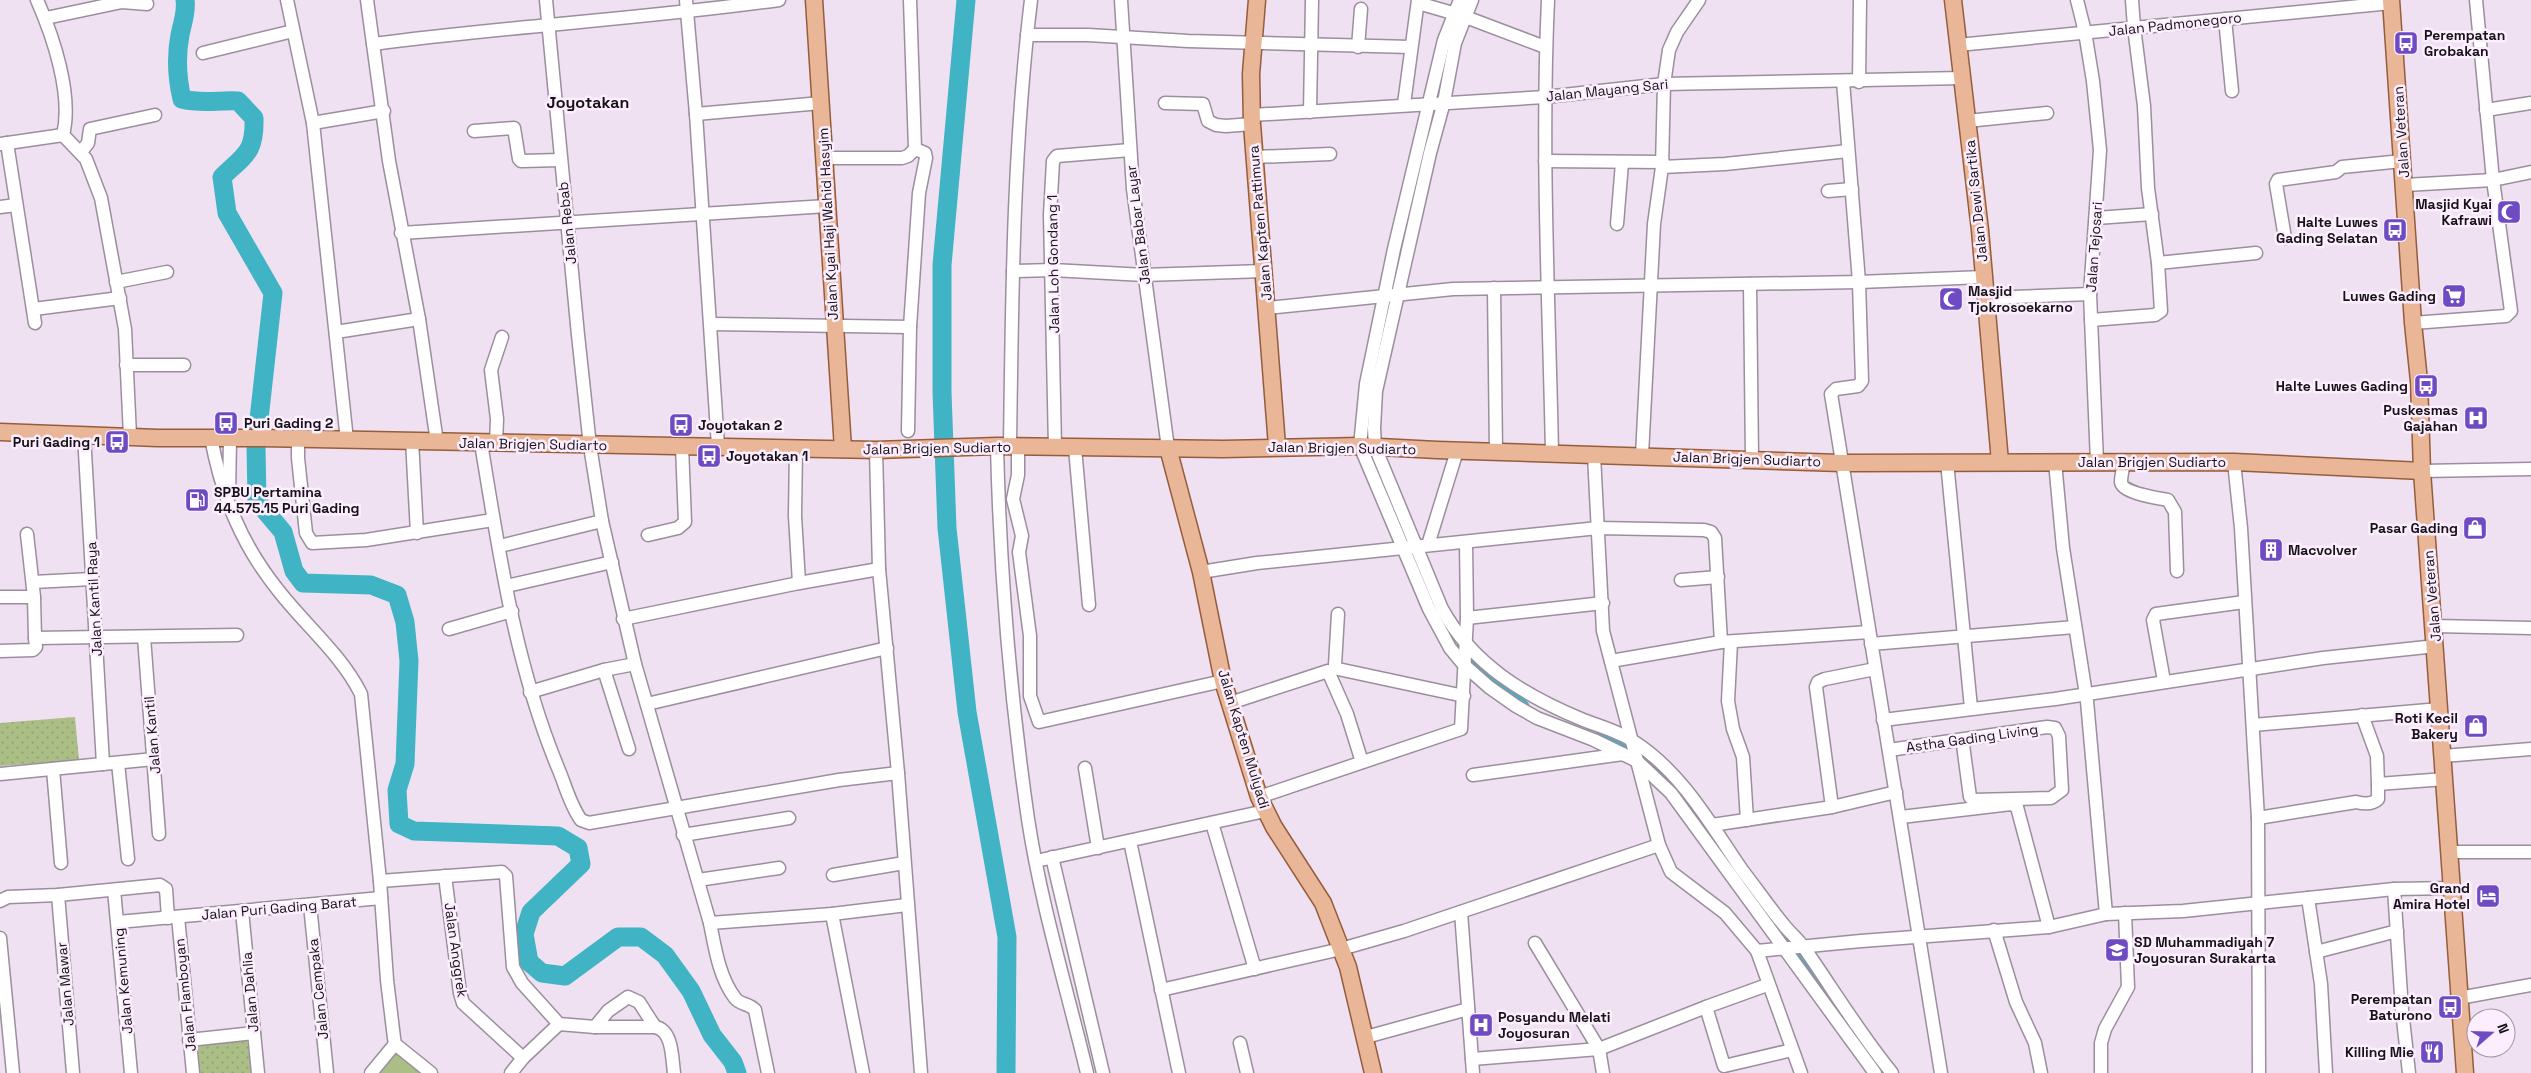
<svg xmlns="http://www.w3.org/2000/svg" width="2531" height="1073" viewBox="0 0 2531 1073" font-family="'Space Grotesk',sans-serif">
	<style>
		.grass { fill: url(#grass-dots) }
		.green { fill: #aabe86 }
		.lines { fill: none; stroke-linecap: round; stroke-linejoin: round }
		.canal { stroke: #40b4c5; stroke-width: 11 }
		.river { stroke: #40b4c5; stroke-width: 19 }
		.minor-casing { stroke: #9b8e9d; stroke-width: 15 }
		.major-casing { stroke: #965d3d; stroke-width: 19 }
		.minor { stroke: #fff; stroke-width: 12 }
		.major { stroke: #e9b697; stroke-width: 16 }
		.labels { text-anchor: middle; dominant-baseline: central; stroke-width: 5; stroke-linejoin: round; paint-order: stroke }
		.street-label { font-size: 14px; fill: #161217; stroke: #fceeff }
		.poi-label { font-size: 14px; font-weight: bold; fill: #161217; stroke: #fceeff; text-anchor: end }
		.quarter-label { font-size: 16px; font-weight: bold; fill: #161217; stroke: #fceeff }
	</style>
	<defs>
		<pattern id="grass-dots" width="8" height="8" patternUnits="userSpaceOnUse" patternTransform="scale(1.25)"><rect width="8" height="8" fill="#aabe86"/><path d="M2 2h.1M6 6h.1" fill="none" stroke="#92a273" stroke-width="1.8" stroke-linecap="round"/></pattern>
	</defs>
	<rect width="100%" height="100%" fill="#efe1f1"/>
	<g class="grass">
		<path d="M75 717 79 760 0 766V723Z"/>
		<path d="M247 1038 251 1073H198L195 1044Z"/>
	</g>
	<path class="green" d="M397 1051 423 1073H378Z"/>
	<g class="lines">
		<g class="canal">
			<path d="M1436 111 1444 61"/>
			<path d="M1390 296 1407 226"/>
			<path d="M1462 646 1468 655 1524 706"/>
			<path d="M1599 737 1636 752 1674 783"/>
			<path d="M1781 928 1829 994"/>
		</g>
		<g class="river">
			<path d="M185 0C187 12 182 24 180 35 176 56 177 78 182 99 200 104 219 100 238 101L254 118C255 152 246 154 222 177L227 213 273 293 256 446 257 501 283 532 294 571 303 583 371 585 397 595 405 622 409 661 405 764 397 790 399 824 414 831 558 836 578 848 581 864 531 912 524 934 529 962 542 973 565 976 618 937H641L665 955 691 991 712 1035 733 1062 737 1073"/>
			<path d="M966 0 942 265V392L947 528 967 712 1007 937 1006 1073"/>
		</g>
		<defs>
			<g id="minor">
				<path d="M37 0C53 36 73 95 63 135L86 159 101 198 125 329 130 436"/>
				<path d="M287 0 313 123 347 440"/>
				<path d="M367 0 389 161 419 319 437 442"/>
				<path d="M546 0 578 335 590 446 602 521 635 664 710 923 832 914 907 905"/>
				<path d="M686 0 696 114 718 446"/>
				<path d="M1121 0 1133 189 1168 448"/>
				<path d="M1460 0 1444 40 1394 249 1366 384 1360 446 1429 609 1450 648 1464 665 1489 687 1516 706 1537 718 1594 740 1637 761 1671 793 1875 1073"/>
				<path d="M1472 0 1455 43 1444 102 1430 153 1376 391 1374 428 1375 447 1442 609C1473 665 1524 695 1581 719 1598 726 1618 731 1633 741 1681 771 1711 825 1742 870 1756 888 1769 907 1783 924 1790 933 1799 940 1805 949 1834 991 1860 1034 1892 1073"/>
				<path d="M1548 0C1541 151 1549 302 1552 453"/>
				<path d="M2077 0 2085 32 2093 81 2100 150 2090 294 2097 462"/>
				<path d="M2132 0 2134 27"/>
				<path d="M1418 3 1463 16 1545 47"/>
				<path d="M46 18 122 2 147 4"/>
				<path d="M2225 19 2232 91"/>
				<path d="M1027 35H1088L1188 41 1411 47"/>
				<path d="M373 44C508 26 644 19 779 0"/>
				<path d="M1958 45 2391 3"/>
				<path d="M1358 47 1361 9"/>
				<path d="M203 53 293 31"/>
				<path d="M1843 81 1859 282 1862 381 1858 386 1836 389 1831 394 1941 1073"/>
				<path d="M1859 82 1860 0"/>
				<path d="M1165 103 1203 104 1208 121 1216 125 1226 126 1252 124"/>
				<path d="M1404 104 1418 0"/>
				<path d="M2486 110 2531 103"/>
				<path d="M1310 112 1312 0"/>
				<path d="M696 114 821 103"/>
				<path d="M1252 115 1545 97 1664 84 1962 78"/>
				<path d="M1967 121 2047 113"/>
				<path d="M313 123 384 111"/>
				<path d="M474 131 514 128 519 159 521 161 560 160"/>
				<path d="M7 143 35 323"/>
				<path d="M1 144 63 135"/>
				<path d="M81 152 88 143 90 129 155 115"/>
				<path d="M1255 157 1330 154"/>
				<path d="M824 158H902L908 156 915 149 910 0"/>
				<path d="M1545 161 1663 162"/>
				<path d="M1662 167 1725 164 1848 151"/>
				<path d="M2405 185 2493 180 2531 172"/>
				<path d="M1828 191 1852 189"/>
				<path d="M0 207 16 205"/>
				<path d="M2096 218 2152 214"/>
				<path d="M1617 224 1622 163"/>
				<path d="M401 233 827 206"/>
				<path d="M2285 238 2276 184 2278 180 2336 172 2342 167 2402 161"/>
				<path d="M2158 263 2256 253"/>
				<path d="M1013 271 1053 270 1144 275 1264 271"/>
				<path d="M116 282 167 272"/>
				<path d="M1750 284 1752 459"/>
				<path d="M1494 288 1496 452"/>
				<path d="M1986 298 2090 294"/>
				<path d="M1267 308 1453 289 1859 282 1984 277"/>
				<path d="M34 309 120 298"/>
				<path d="M2091 320 2155 315 2161 311 2158 263 2148 188 2144 106 2134 27"/>
				<path d="M2413 323 2506 316 2511 311 2493 180 2476 0"/>
				<path d="M711 324 910 327"/>
				<path d="M336 332 419 319"/>
				<path d="M126 365H184"/>
				<path d="M908 431 910 327 919 193 926 158 925 153 915 149"/>
				<path d="M84 435 103 764"/>
				<path d="M211 438C222 496 241 544 278 590 305 625 341 654 361 694L380 881 387 980 394 1038 395 1044 431 1073"/>
				<path d="M298 438V458L306 533 312 543 366 540 493 520"/>
				<path d="M412 440 417 533"/>
				<path d="M481 443C499 553 515 664 558 768 565 784 570 805 581 820L589 823 839 780 898 773"/>
				<path d="M496 443 497 419 491 370 502 337"/>
				<path d="M997 446C1000 571 1010 695 1028 819 1041 905 1067 989 1087 1073"/>
				<path d="M1010 446C1012 297 1013 148 1031 0"/>
				<path d="M1018 446V475L1013 499 1022 536 1019 552 1030 636V696L1039 722 1223 681"/>
				<path d="M796 447 795 516 799 583"/>
				<path d="M1055 447 1050 215 1053 161 1057 156 1130 150"/>
				<path d="M1075 448 1089 605"/>
				<path d="M876 450 879 569 898 773 921 1073"/>
				<path d="M1594 455 1603 631 1659 845 1671 872 1725 913 1757 951 1801 1073"/>
				<path d="M1642 455 1654 224 1662 167 1664 84 1669 50 1677 32 1699 0"/>
				<path d="M1947 462 1971 708"/>
				<path d="M2055 462 2063 548 2087 701 2106 914"/>
				<path d="M2124 462C2123 468 2121 476 2121 482 2122 493 2158 498 2168 500L2175 512 2177 571"/>
				<path d="M2234 462 2241 528 2258 818 2259 1073"/>
				<path d="M2422 471 2531 469"/>
				<path d="M229 495 230 438"/>
				<path d="M27 534 34 597"/>
				<path d="M648 535 678 528 685 522 682 446"/>
				<path d="M1428 545 1457 451"/>
				<path d="M500 546 602 521"/>
				<path d="M1201 572 1257 563 1598 528 1704 530 1711 532 1715 538 1721 642"/>
				<path d="M1681 580 1718 577"/>
				<path d="M33 582 92 579"/>
				<path d="M507 586 612 562"/>
				<path d="M0 597H34L35 638 237 635"/>
				<path d="M1338 614 1335 665 1338 669 1464 696"/>
				<path d="M1467 618 1603 603"/>
				<path d="M623 619 799 583 879 569"/>
				<path d="M2434 626 2531 628"/>
				<path d="M449 629 512 611"/>
				<path d="M144 637 159 834"/>
				<path d="M1731 642 1728 701 1733 729 1743 757 1747 820"/>
				<path d="M1871 644 2075 627"/>
				<path d="M0 651 33 650 36 647 35 638"/>
				<path d="M1611 661 1721 642 1869 632"/>
				<path d="M604 670 629 749"/>
				<path d="M2164 681 2153 620 2156 614 2244 602"/>
				<path d="M530 692 604 670 635 664"/>
				<path d="M1230 703 1328 671 1347 714 1362 762"/>
				<path d="M647 704 887 648"/>
				<path d="M2362 715 2377 756 2378 784"/>
				<path d="M1883 720 2055 699 2323 658 2436 646"/>
				<path d="M2253 725 2440 709"/>
				<path d="M1889 750 2047 727 2055 728 2059 736 2062 790 2051 798 1973 800 1970 797 1963 745"/>
				<path d="M2443 756 2531 749"/>
				<path d="M118 763 128 859"/>
				<path d="M1085 768 1098 848"/>
				<path d="M53 769 61 863"/>
				<path d="M0 774 154 759"/>
				<path d="M1473 775 1623 754"/>
				<path d="M1259 797 1461 729 1467 618 1466 542"/>
				<path d="M1832 807 1816 687 1818 682 1825 679 1875 669"/>
				<path d="M1901 817 2011 804 2017 807 2049 927"/>
				<path d="M2258 818 2356 802C2364 804 2372 805 2378 799V784L2445 779"/>
				<path d="M1212 823 1255 969"/>
				<path d="M1712 825 1832 807 1896 792"/>
				<path d="M683 835 789 818"/>
				<path d="M1130 841 1179 1073"/>
				<path d="M2450 852H2531"/>
				<path d="M1052 857 1103 1073"/>
				<path d="M1036 861 1265 811"/>
				<path d="M833 875 904 863"/>
				<path d="M445 876 460 993 463 1003 523 1058"/>
				<path d="M698 880 779 868"/>
				<path d="M380 881 502 872 506 876 513 967 522 983 559 1024 595 1027H655C673 1030 672 1059 674 1073"/>
				<path d="M2394 889 2402 1010 2409 1073"/>
				<path d="M114 890 131 1073"/>
				<path d="M58 895 73 1073"/>
				<path d="M2308 898 2321 984 2326 1073"/>
				<path d="M0 901 8 897 58 895 160 885 166 889 168 918"/>
				<path d="M310 905 327 1073"/>
				<path d="M242 911 258 1073"/>
				<path d="M1461 912 1473 1073"/>
				<path d="M832 914 863 1073"/>
				<path d="M178 917 193 1073"/>
				<path d="M118 922 381 898"/>
				<path d="M710 923C715 948 719 977 735 998 740 1005 749 1003 755 1010L768 1073"/>
				<path d="M1994 930 2016 1002 2035 1043 2041 1073"/>
				<path d="M0 938 13 1073"/>
				<path d="M1535 943 1599 1049 1603 1073"/>
				<path d="M1757 951 1861 941 2049 927 2106 914 2183 911 2394 889 2453 888"/>
				<path d="M2316 952 2397 931"/>
				<path d="M1161 990 1341 949 1404 931 1659 845"/>
				<path d="M2459 998 2531 985"/>
				<path d="M1706 1007 1724 1066 1792 1050"/>
				<path d="M595 1027 608 1011 628 997 639 1002 655 1027"/>
				<path d="M1366 1037 1468 1009"/>
				<path d="M189 1040 254 1033"/>
				<path d="M1240 1043 1247 1073"/>
				<path d="M1472 1059 1599 1049 1706 1007 1767 985"/>
				<path d="M371 1073 395 1044"/>
				<path d="M511 1073 523 1058 559 1024"/>
				<path d="M2101 1073V1043L2105 1029 2128 987 2125 913"/>
			</g>
			<g id="major">
				<path d="M814 0 843 449"/>
				<path d="M1257 0 1251 74 1252 124 1277 446"/>
				<path d="M1953 0 1980 230 2000 462"/>
				<path d="M2391 0 2413 323 2419 381 2422 471 2465 1073"/>
				<path d="M0 432 158 438H262L876 450 997 446 1223 449 1360 446 1437 450 1841 463 2234 462 2422 471"/>
				<path d="M1168 448 1201 572 1223 681 1259 797 1274 827 1323 903 1330 921 1348 967 1373 1073"/>
			</g>
		</defs>
		<use href="#minor" class="minor-casing"/>
		<use href="#major" class="major-casing"/>
		<use href="#minor" class="minor"/>
		<use href="#major" class="major"/>
	</g>
	<defs>
		<symbol id="bus-square" viewBox="-11 -11 22 22"><rect x="-9" y="-9" width="18" height="18" rx="4" fill="#6f4bc3" stroke="#fceeff"/><path d="M-5-6H5V4H4V6H2V4H-2V6H-4V4H-5ZM-3.5-4V0h7V-4ZM-3.5 1.2v1.5H-2V1.2ZM2 1.2v1.5H3.5V1.2Z" fill="#fff"/></symbol>
		<symbol id="mosque-square" viewBox="-11 -11 22 22"><rect x="-9" y="-9" width="18" height="18" rx="4" fill="#6f4bc3" stroke="#fceeff"/><path d="M3.5-4.9A6 6 0 1 0 3.5 4.9A5 5 0 1 1 3.5-4.9Z" fill="#fff"/></symbol>
		<symbol id="supermarket-square" viewBox="-11 -11 22 22"><rect x="-9" y="-9" width="18" height="18" rx="4" fill="#6f4bc3" stroke="#fceeff"/><path d="M-6-5.5h2.5l.6 2H6L4.5 2H-2.5L-4.4-4H-6ZM-1.5 3.2a1.3 1.3 0 1 0 .1 0ZM3 3.2a1.3 1.3 0 1 0 .1 0Z" fill="#fff"/></symbol>
		<symbol id="hospital-square" viewBox="-11 -11 22 22"><rect x="-9" y="-9" width="18" height="18" rx="4" fill="#6f4bc3" stroke="#fceeff"/><path d="M-5-5h3v3.5h4V-5h3V5h-3V1.5h-4V5h-3Z" fill="#fff"/></symbol>
		<symbol id="fuel-square" viewBox="-11 -11 22 22"><rect x="-9" y="-9" width="18" height="18" rx="4" fill="#6f4bc3" stroke="#fceeff"/><path d="M-5.5-6h7V0h2V4h1.3V-2.5L3-4.5l.8-.8L6-3V5H2.5V1h-1V6h-7ZM-4.2-4.7v3.2H.2V-4.7Z" fill="#fff"/></symbol>
		<symbol id="shop-square" viewBox="-11 -11 22 22"><rect x="-9" y="-9" width="18" height="18" rx="4" fill="#6f4bc3" stroke="#fceeff"/><path d="M-5-2.5h2.3a2.7 3.5 0 0 1 5.4 0H5L5.5 6h-11ZM-1.5-2.5h3a1.5 2.3 0 0 0-3 0Z" fill="#fff"/></symbol>
		<symbol id="building-square" viewBox="-11 -11 22 22"><rect x="-9" y="-9" width="18" height="18" rx="4" fill="#6f4bc3" stroke="#fceeff"/><path d="M-4-6H4V6H1V3H-1V6H-4ZM-2.5-4.3h1.7v1.8h-1.7ZM.8-4.3h1.7v1.8H.8ZM-2.5-1h1.7V.8h-1.7ZM.8-1h1.7V.8H.8Z" fill="#fff"/></symbol>
		<symbol id="hotel-square" viewBox="-11 -11 22 22"><rect x="-9" y="-9" width="18" height="18" rx="4" fill="#6f4bc3" stroke="#fceeff"/><path d="M-6-4.5h1.5V1H6V5H4.5V3h-9V5H-6ZM-4 0a1.8 1.8 0 1 1 3.6 0ZM.5 0V-2.5h3Q6-2.5 6 0Z" fill="#fff"/></symbol>
		<symbol id="school-square" viewBox="-11 -11 22 22"><rect x="-9" y="-9" width="18" height="18" rx="4" fill="#6f4bc3" stroke="#fceeff"/><path d="M0-5L7-2L0 1L-7-2ZM-4 1L0 2.5L4 1V4Q0 6-4 4Z" fill="#fff"/></symbol>
		<symbol id="restaurant-square" viewBox="-11 -11 22 22"><rect x="-9" y="-9" width="18" height="18" rx="4" fill="#6f4bc3" stroke="#fceeff"/><path d="M-5-6h1v4h1v-4h1v4h1v-4h1v5L-1.5 .5V6h-2V.5L-5-1ZM5-6V6H3V1.5H1.5Q1.5-4 5-6Z" fill="#fff"/></symbol>
	</defs>
	<g fill-rule="evenodd">
		<use href="#bus-square" x="2392" y="29" width="28" height="28"/>
		<use href="#mosque-square" x="2495" y="198" width="28" height="28"/>
		<use href="#bus-square" x="2381" y="216" width="28" height="28"/>
		<use href="#supermarket-square" x="2440" y="282" width="28" height="28"/>
		<use href="#mosque-square" x="1937" y="285" width="28" height="28"/>
		<use href="#bus-square" x="2412" y="372" width="28" height="28"/>
		<use href="#hospital-square" x="2462" y="404" width="28" height="28"/>
		<use href="#bus-square" x="212" y="409" width="28" height="28"/>
		<use href="#bus-square" x="667" y="411" width="28" height="28"/>
		<use href="#bus-square" x="103" y="428" width="28" height="28"/>
		<use href="#bus-square" x="695" y="442" width="28" height="28"/>
		<use href="#fuel-square" x="183" y="486" width="28" height="28"/>
		<use href="#shop-square" x="2461" y="514" width="28" height="28"/>
		<use href="#building-square" x="2257" y="536" width="28" height="28"/>
		<use href="#shop-square" x="2462" y="712" width="28" height="28"/>
		<use href="#hotel-square" x="2474" y="882" width="28" height="28"/>
		<use href="#school-square" x="2103" y="936" width="28" height="28"/>
		<use href="#bus-square" x="2436" y="993" width="28" height="28"/>
		<use href="#hospital-square" x="1467" y="1011" width="28" height="28"/>
		<use href="#restaurant-square" x="2418" y="1038" width="28" height="28"/>
	</g>
	<g class="labels">
		<g class="street-label">
			<text transform="translate(2175 24) rotate(-6)">Jalan Padmonegoro</text>
			<text transform="translate(1607 90) rotate(-6)">Jalan Mayang Sari</text>
			<text transform="translate(2401 132) rotate(-94)">Jalan Veteran</text>
			<text transform="translate(1976 201) rotate(-96)">Jalan Dewi Sartika</text>
			<text transform="translate(567 223) rotate(-96)">Jalan Rebab</text>
			<text transform="translate(1260 223) rotate(-95)">Jalan Kapten Pattimura</text>
			<text transform="translate(828 224) rotate(-93)">Jalan Kyai Haji Wahid Hasyim</text>
			<text transform="translate(1138 225) rotate(-97)">Jalan Babar Layar</text>
			<text transform="translate(2094 247) rotate(-86)">Jalan Tejosari</text>
			<text transform="translate(1053 264) rotate(-91)">Jalan Loh Gondang 1</text>
			<text transform="translate(533 444) rotate(1)">Jalan Brigjen Sudiarto</text>
			<text transform="translate(937 448) rotate(-1)">Jalan Brigjen Sudiarto</text>
			<text transform="translate(1342 448) rotate(1)">Jalan Brigjen Sudiarto</text>
			<text transform="translate(1747 459) rotate(2)">Jalan Brigjen Sudiarto</text>
			<text x="2152" y="462">Jalan Brigjen Sudiarto</text>
			<text transform="translate(2432 596) rotate(-95)">Jalan Veteran</text>
			<text transform="translate(94 599) rotate(-93)">Jalan Kantil Raya</text>
			<text transform="translate(152 735) rotate(-95)">Jalan Kantil</text>
			<text transform="translate(1972 738) rotate(-8)">Astha Gading Living</text>
			<text transform="translate(1244 739) rotate(73)">Jalan Kapten Mulyadi</text>
			<text transform="translate(279 908) rotate(-5)">Jalan Puri Gading Barat</text>
			<text transform="translate(456 950) rotate(82)">Jalan Anggrek</text>
			<text transform="translate(123 981) rotate(-95)">Jalan Kemuning</text>
			<text transform="translate(65 984) rotate(-95)">Jalan Mawar</text>
			<text transform="translate(318 989) rotate(-96)">Jalan Cempaka</text>
			<text transform="translate(250 992) rotate(-95)">Jalan Dahlia</text>
			<text transform="translate(185 995) rotate(-96)">Jalan Flamboyan</text>
		</g>
		<g class="poi-label">
			<text x="2424" y="35" text-anchor="start">Perempatan<tspan x="2424" dy="16">Grobakan</tspan></text>
			<text x="2492" y="204">Masjid Kyai<tspan x="2492" dy="16">Kafrawi</tspan></text>
			<text x="2378" y="222">Halte Luwes<tspan x="2378" dy="16">Gading Selatan</tspan></text>
			<text x="1968" y="291" text-anchor="start">Masjid<tspan x="1968" dy="16">Tjokrosoekarno</tspan></text>
			<text x="2436" y="296">Luwes Gading</text>
			<text x="2408" y="386">Halte Luwes Gading</text>
			<text x="2458" y="410">Puskesmas<tspan x="2458" dy="16">Gajahan</tspan></text>
			<text x="244" y="423" text-anchor="start">Puri Gading 2</text>
			<text x="698" y="425" text-anchor="start">Joyotakan 2</text>
			<text x="100" y="442">Puri Gading 1</text>
			<text x="726" y="456" text-anchor="start">Joyotakan 1</text>
			<text x="214" y="492" text-anchor="start">SPBU Pertamina<tspan x="214" dy="16">44.575.15 Puri Gading</tspan></text>
			<text x="2458" y="528">Pasar Gading</text>
			<text x="2288" y="550" text-anchor="start">Macvolver</text>
			<text x="2458" y="718">Roti Kecil<tspan x="2458" dy="16">Bakery</tspan></text>
			<text x="2470" y="888">Grand<tspan x="2470" dy="16">Amira Hotel</tspan></text>
			<text x="2134" y="942" text-anchor="start">SD Muhammadiyah 7<tspan x="2134" dy="16">Joyosuran Surakarta</tspan></text>
			<text x="2432" y="999">Perempatan<tspan x="2432" dy="16">Baturono</tspan></text>
			<text x="1498" y="1017" text-anchor="start">Posyandu Melati<tspan x="1498" dy="16">Joyosuran</tspan></text>
			<text x="2414" y="1052">Killing Mie</text>
		</g>
		<g class="quarter-label">
			<text x="588" y="102">Joyotakan</text>
		</g>
	</g>
	<g transform="translate(2491 1033) rotate(70)"><circle r="24" fill="#fceeff" stroke="#a096a2"/>
	<path d="M0-4L9 19L0 12L-9 19Z" fill="#6f4bc3"/>
	<text y="-8" font-size="14" font-weight="bold" text-anchor="middle" fill="#161217">N</text>
	</g>
</svg>
